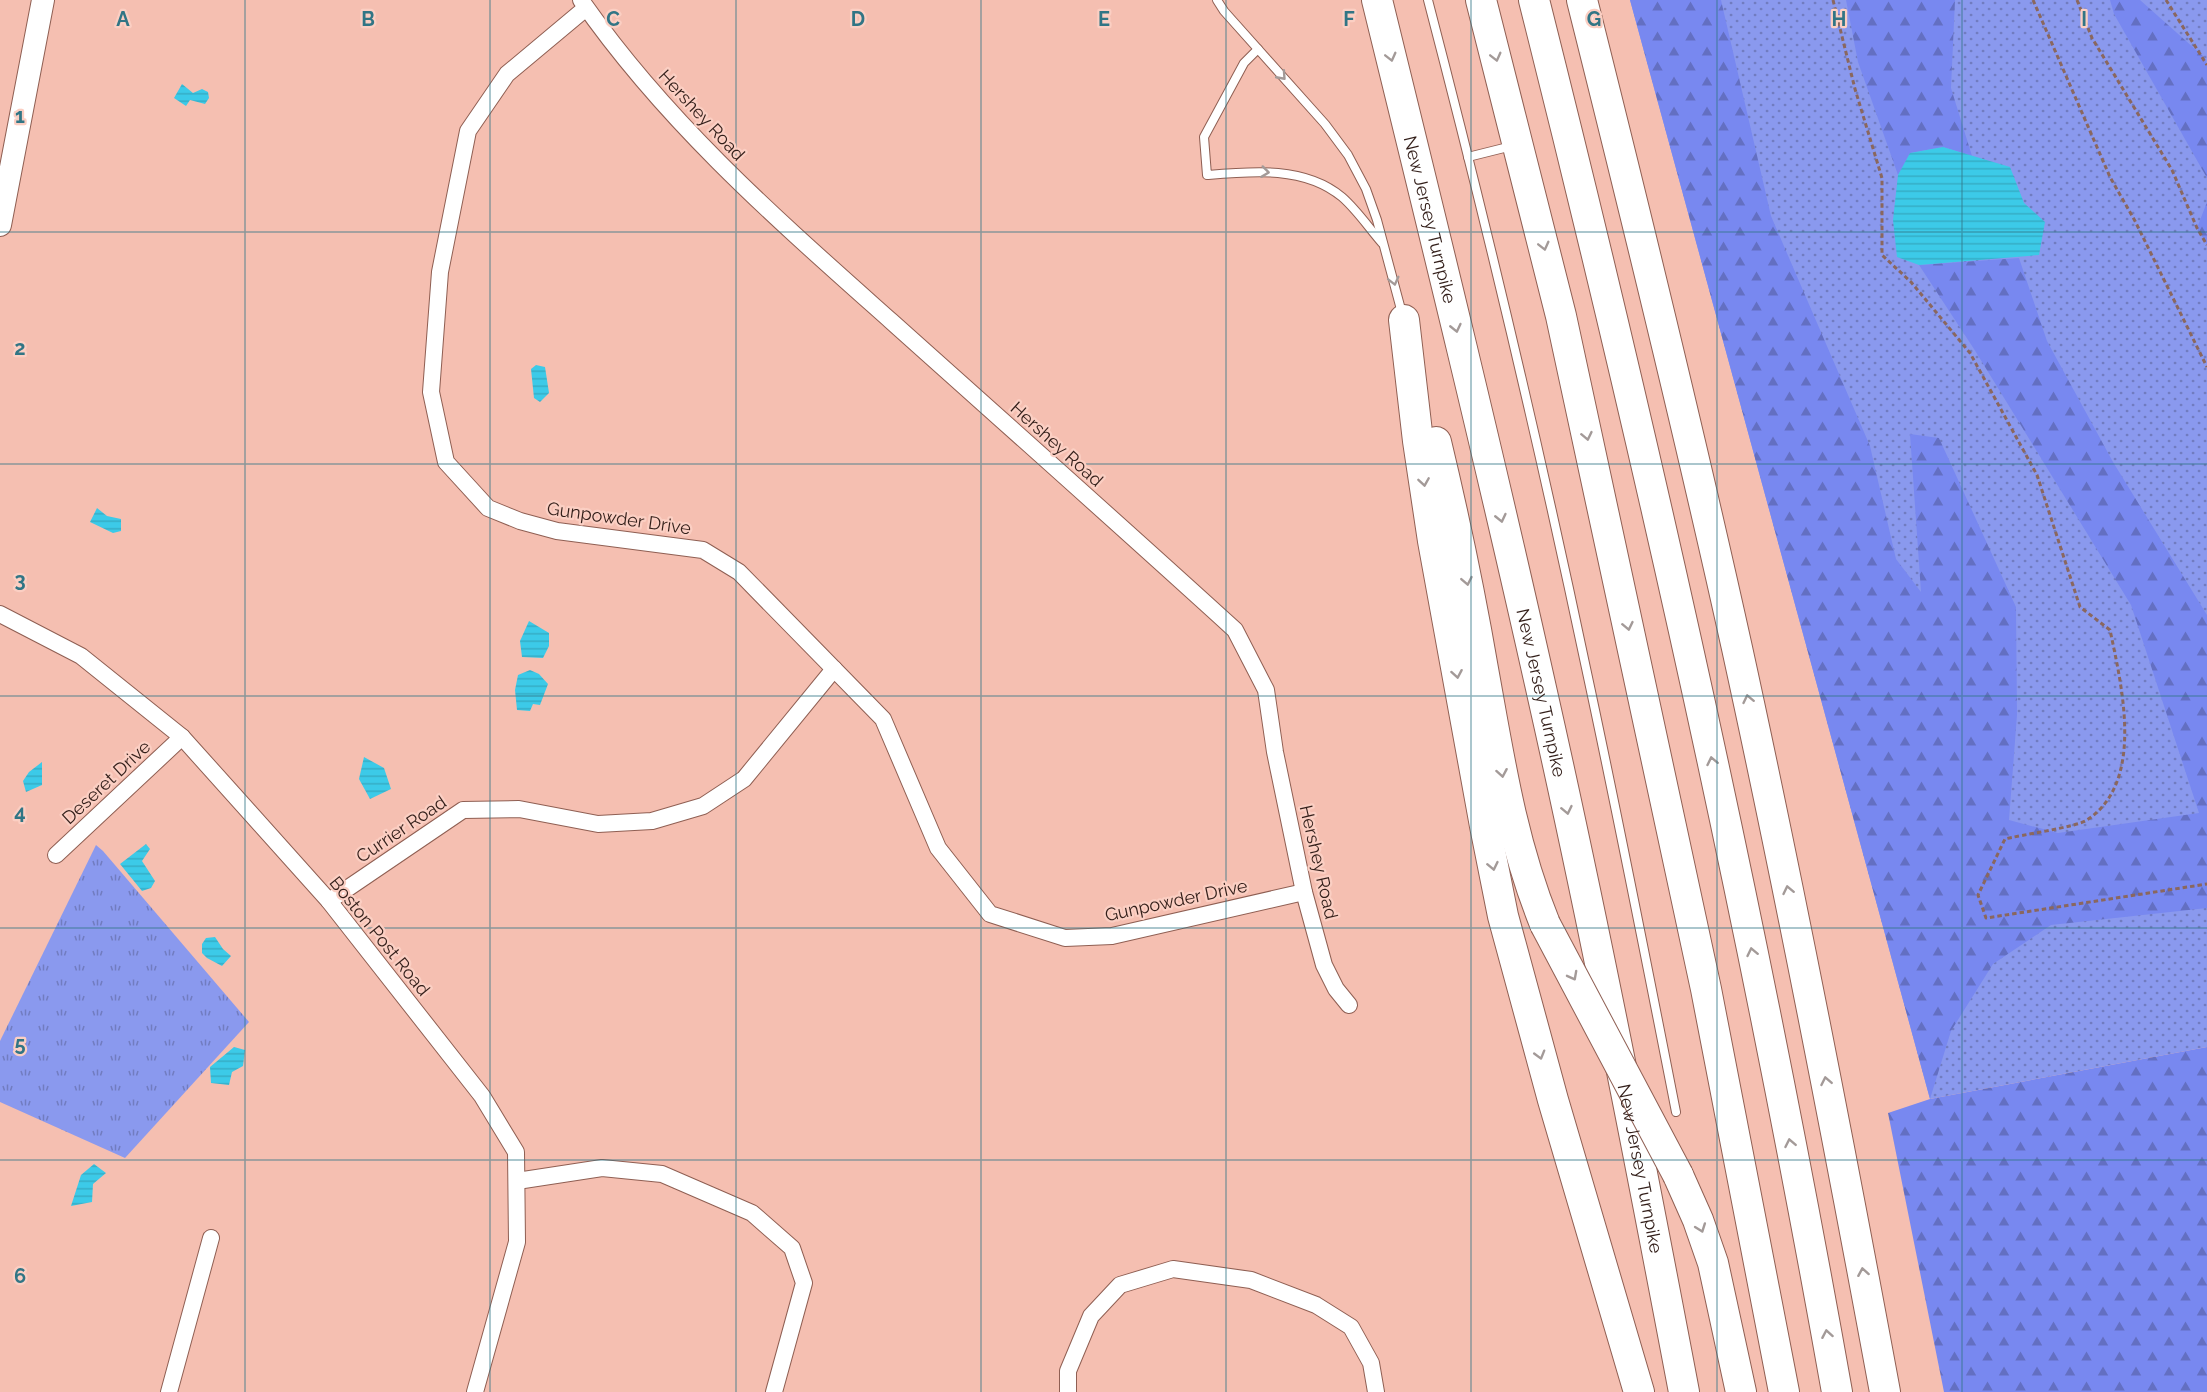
<svg xmlns="http://www.w3.org/2000/svg" width="2207" height="1392" viewBox="0 0 2207 1392" font-family="Raleway,sans-serif">
	<style>
		.grass { fill: url(#grass-dots) }
		.forest { fill: url(#forest-firs) }
		.park { fill: url(#park-tufts) }
		.water { fill: url(#water-rules) }
		.lines { fill: none; stroke-linecap: round; stroke-linejoin: round }
		.lane-casing { stroke: #8f5f53; stroke-width: 10 }
		.street-casing { stroke: #8f5f53; stroke-width: 18 }
		.secondary-casing { stroke: #8f5f53; stroke-width: 24 }
		.highway-casing { stroke: #8f5f53; stroke-width: 32 }
		.path { stroke: #8a675e; stroke-width: 3; stroke-dasharray: 4.5 3; stroke-linecap: butt }
		.lane { stroke: #fff; stroke-width: 8 }
		.street { stroke: #fff; stroke-width: 16 }
		.secondary { stroke: #fff; stroke-width: 22 }
		.highway { stroke: #fff; stroke-width: 30 }
		.highway-bridge-casing { stroke: #8f5f53; stroke-width: 32; stroke-linecap: butt }
		.highway-bridge { stroke: #fff; stroke-width: 30 }
		.oneway { stroke: #a39a98 }
		.grid { fill: none; stroke: #317585; stroke-width: 1.5; stroke-opacity: 0.55 }
		.labels { text-anchor: middle; dominant-baseline: central; stroke-width: 4.5; stroke-linejoin: round; paint-order: stroke }
		.street-label { font-size: 18px; fill: #321e19; stroke: #fbcfc3 }
		.grid-label { font-size: 20px; text-anchor: middle; font-weight: bold; fill: #317585; stroke: #fbcfc3; stroke-width: 4.5; stroke-linejoin: round; paint-order: stroke }
	</style>
	<defs>
		<pattern id="grass-dots" width="8" height="8" patternUnits="userSpaceOnUse" patternTransform="scale(1.5)"><rect width="8" height="8" fill="#8a99ee"/><path d="M2 2h.1M6 6h.1" fill="none" stroke="#717cc0" stroke-width="1.8" stroke-linecap="round"/></pattern>
		<pattern id="forest-firs" width="22" height="20" patternUnits="userSpaceOnUse" patternTransform="scale(1.5)"><rect width="22" height="20" fill="#7888f0"/><path d="M5 1l3.5 6h-7zM16 11l3.5 6h-7z" fill="#636fc2"/></pattern>
		<pattern id="park-tufts" width="24" height="20" patternUnits="userSpaceOnUse" patternTransform="scale(1.5)"><rect width="24" height="20" fill="#8a99ee"/><path d="M3 7l-1-3M5 7V3M7 7l1-3M15 17l-1-3M17 17v-4M19 17l1-3" fill="none" stroke="#717cc0"/></pattern>
		<pattern id="water-rules" width="6" height="5" patternUnits="userSpaceOnUse" patternTransform="scale(1.5)"><rect width="6" height="5" fill="#3ccae8"/><path d="M0 2.5h6" fill="none" stroke="#35adc6"/></pattern>
	</defs>
	<rect width="100%" height="100%" fill="#f5bfb1"/>
	<path class="grass" d="M1630 0H2207V1047L1930 1099Z"/>
	<g class="forest">
		<path d="M1630 0H1721L1771 216 1870 446 1896 559 1921 592 1910 434 1939 438 2016 607 2017 715 2009 820 2058 833 2199 813 2131 605 1974 349 1919 265 2019 258 2047 341 2113 462 2207 615V908L2051 925 1993 964 1951 1031 1930 1099 2207 1047V1392H1944L1888 1113 1930 1099Z"/>
		<path d="M1846 0H1955L1951 88 1972 156 1943 147 1911 153 1898 175 1858 62Z"/>
		<path d="M2110 0H2140L2204 57 2207 65V178L2114 14Z"/>
		<path d="M2207 202V245L2197 228Z"/>
	</g>
	<path class="park" d="M96 845 103 851 249 1022 125 1158 0 1102V1041Z"/>
	<g class="water">
		<path d="M182 84 193 93 202 89 208 92 209 98 205 104 190 100 186 106 174 98Z"/>
		<path d="M1943 147 2010 167 2024 203 2045 222 2039 255 1919 265 1897 257 1893 220 1898 175 1910 153Z"/>
		<path d="M536 365 545 367 549 393 540 402 534 398 531 369Z"/>
		<path d="M97 508 107 516 121 519V531L113 533 90 522Z"/>
		<path d="M529 621 549 633V646L543 658 522 657 520 641Z"/>
		<path d="M530 670 539 674 548 684 540 705 533 704 530 711 517 710 515 690 518 675Z"/>
		<path d="M364 757 384 768 391 789 370 799 359 779Z"/>
		<path d="M42 762V785L26 792 23 781 29 772Z"/>
		<path d="M146 844 150 849 142 861 155 881 151 888 142 891 120 864Z"/>
		<path d="M215 937 223 949 231 956 222 966 207 958 202 953V944L206 938Z"/>
		<path d="M234 1047 245 1050 243 1066 232 1072 229 1085 211 1083 210 1067Z"/>
		<path d="M94 1164 106 1173 93 1184 92 1202 71 1206 81 1175Z"/>
	</g>
	<g class="lines">
		<defs>
			<g id="lane">
				<path d="M1217 0 1224 11 1325 124 1348 155 1366 189 1377 220 1403 317"/>
				<path d="M1428 0C1486 222 1539 445 1586 668 1618 816 1647 964 1676 1112"/>
				<path d="M1258 49 1244 63 1204 137 1207 175C1252 171 1305 166 1342 197 1357 210 1369 228 1382 243"/>
				<path d="M1468 157 1512 146"/>
			</g>
			<g id="street">
				<path d="M581 0C667 124 780 222 891 321 1006 424 1121 526 1235 630L1266 690 1275 752 1304 892 1324 965 1336 989 1349 1005"/>
				<path d="M586 8 507 74 468 131 440 272 431 392 446 462 488 508 520 521 557 531 703 550 739 572 883 719 938 848 990 914 1065 938 1112 936 1304 892"/>
				<path d="M0 614 81 656 182 737 329 901 482 1096 516 1152 517 1242 475 1392"/>
				<path d="M56 855 182 737"/>
				<path d="M329 901 463 810 519 809 598 824 652 821 703 806 744 779 834 669"/>
				<path d="M517 1181 602 1168 662 1174 752 1213 792 1248 804 1283 774 1392"/>
				<path d="M169 1392 211 1238"/>
				<path d="M1068 1392V1371L1091 1316 1120 1285 1173 1269 1251 1280 1316 1305 1351 1327 1371 1363 1376 1392"/>
			</g>
			<path id="secondary" d="M0 225 43 0"/>
			<g id="highway">
				<path id="s1" d="M1377 0C1434 232 1491 464 1543 697 1595 928 1640 1160 1684 1392"/>
				<path d="M1481 0 1561 316 1706 989 1784 1392"/>
				<path d="M1534 0C1650 460 1754 925 1837 1392"/>
				<path d="M1582 0C1636 215 1689 431 1737 648 1791 895 1839 1143 1885 1392"/>
				<path d="M1404 320 1418 441 1433 541 1485 826 1503 916 1553 1100 1639 1392"/>
				<path d="M1436 442C1454 517 1470 593 1483 669 1499 757 1511 840 1545 924"/>
				<path d="M1678 1175 1698 1220 1713 1263 1741 1392"/>
			</g>
		</defs>
		<use href="#lane" class="lane-casing"/>
		<use href="#street" class="street-casing"/>
		<use href="#secondary" class="secondary-casing"/>
		<use href="#highway" class="highway-casing"/>
		<g class="path">
			<path d="M1833 0 1855 89 1882 178V255L1911 282 1970 353 2037 475 2080 607 2110 630C2122 687 2145 782 2087 820 2077 827 2020 835 2005 839L1978 895 1986 918 2207 884"/>
			<path d="M2033 0 2110 177 2135 221 2207 367"/>
			<path d="M2077 0 2092 38 2172 170 2197 228 2207 245"/>
			<path d="M2166 0 2207 65"/>
		</g>
		<use href="#lane" class="lane"/>
		<use href="#street" class="street"/>
		<use href="#secondary" class="secondary"/>
		<use href="#highway" class="highway"/>
		<defs>
			<path id="highway-bridge" d="M1545 924 1678 1175"/>
		</defs>
		<use href="#highway-bridge" class="highway-bridge-casing"/>
		<use href="#highway-bridge" class="highway-bridge"/>
	</g>
	<defs><path id="oneway-chevron" d="M-2-3.5L2.5 0L-2 3.5" fill="none" stroke-width="1.6" stroke-linecap="round" stroke-linejoin="round" transform="scale(1.5)"/></defs>
	<g class="oneway">
		<use href="#oneway-chevron" transform="translate(1391 57) rotate(76)"/>
		<use href="#oneway-chevron" transform="translate(1496 57) rotate(76)"/>
		<use href="#oneway-chevron" transform="translate(1282 76) rotate(48)"/>
		<use href="#oneway-chevron" transform="translate(1265 172) rotate(7)"/>
		<use href="#oneway-chevron" transform="translate(1544 246) rotate(76)"/>
		<use href="#oneway-chevron" transform="translate(1394 281) rotate(76)"/>
		<use href="#oneway-chevron" transform="translate(1456 328) rotate(77)"/>
		<use href="#oneway-chevron" transform="translate(1587 436) rotate(78)"/>
		<use href="#oneway-chevron" transform="translate(1424 482) rotate(81)"/>
		<use href="#oneway-chevron" transform="translate(1501 518) rotate(77)"/>
		<use href="#oneway-chevron" transform="translate(1467 581) rotate(79)"/>
		<use href="#oneway-chevron" transform="translate(1628 626) rotate(78)"/>
		<use href="#oneway-chevron" transform="translate(1457 674) rotate(80)"/>
		<use href="#oneway-chevron" transform="translate(1748 699) rotate(-102)"/>
		<use href="#oneway-chevron" transform="translate(1712 761) rotate(-102)"/>
		<use href="#oneway-chevron" transform="translate(1502 773) rotate(80)"/>
		<use href="#oneway-chevron" transform="translate(1567 810) rotate(78)"/>
		<use href="#oneway-chevron" transform="translate(1493 866) rotate(78)"/>
		<use href="#oneway-chevron" transform="translate(1788 890) rotate(-102)"/>
		<use href="#oneway-chevron" transform="translate(1752 952) rotate(-102)"/>
		<use href="#oneway-chevron" transform="translate(1573 976) rotate(62)"/>
		<use href="#oneway-chevron" transform="translate(1540 1055) rotate(74)"/>
		<use href="#oneway-chevron" transform="translate(1826 1081) rotate(-101)"/>
		<use href="#oneway-chevron" transform="translate(1790 1143) rotate(-101)"/>
		<use href="#oneway-chevron" transform="translate(1701 1228) rotate(70)"/>
		<use href="#oneway-chevron" transform="translate(1863 1272) rotate(-100)"/>
		<use href="#oneway-chevron" transform="translate(1827 1334) rotate(-100)"/>
	</g>
	<path class="grid" d="M245 0V1392M490 0V1392M736 0V1392M981 0V1392M1226 0V1392M1471 0V1392M1717 0V1392M1962 0V1392M0 232H2207M0 464H2207M0 696H2207M0 928H2207M0 1160H2207"/>
	<g class="labels">
		<g class="street-label">
			<text transform="translate(702 115) rotate(47)">Hershey Road</text>
			<text stroke="none"><textPath href="#s1" startOffset="226">New Jersey Turnpike</textPath></text>
			<text transform="translate(1057 444) rotate(42)">Hershey Road</text>
			<text transform="translate(619 518) rotate(8)">Gunpowder Drive</text>
			<text stroke="none"><textPath href="#s1" startOffset="712">New Jersey Turnpike</textPath></text>
			<text transform="translate(106 782) rotate(-43)">Deseret Drive</text>
			<text transform="translate(401 829) rotate(-34)">Currier Road</text>
			<text transform="translate(1319 862) rotate(77)">Hershey Road</text>
			<text transform="translate(1176 900) rotate(-12)">Gunpowder Drive</text>
			<text transform="translate(380 936) rotate(51)">Boston Post Road</text>
			<text stroke="none"><textPath href="#s1" startOffset="1198">New Jersey Turnpike</textPath></text>
		</g>
	</g>
	<g class="grid-label">
		<text x="123" y="26">A</text>
		<text x="368" y="26">B</text>
		<text x="613" y="26">C</text>
		<text x="858" y="26">D</text>
		<text x="1104" y="26">E</text>
		<text x="1349" y="26">F</text>
		<text x="1594" y="26">G</text>
		<text x="1839" y="26">H</text>
		<text x="2084" y="26">I</text>
		<text x="20" y="123">1</text>
		<text x="20" y="355">2</text>
		<text x="20" y="587">3</text>
		<text x="20" y="819">4</text>
		<text x="20" y="1051">5</text>
		<text x="20" y="1283">6</text>
	</g>
</svg>
